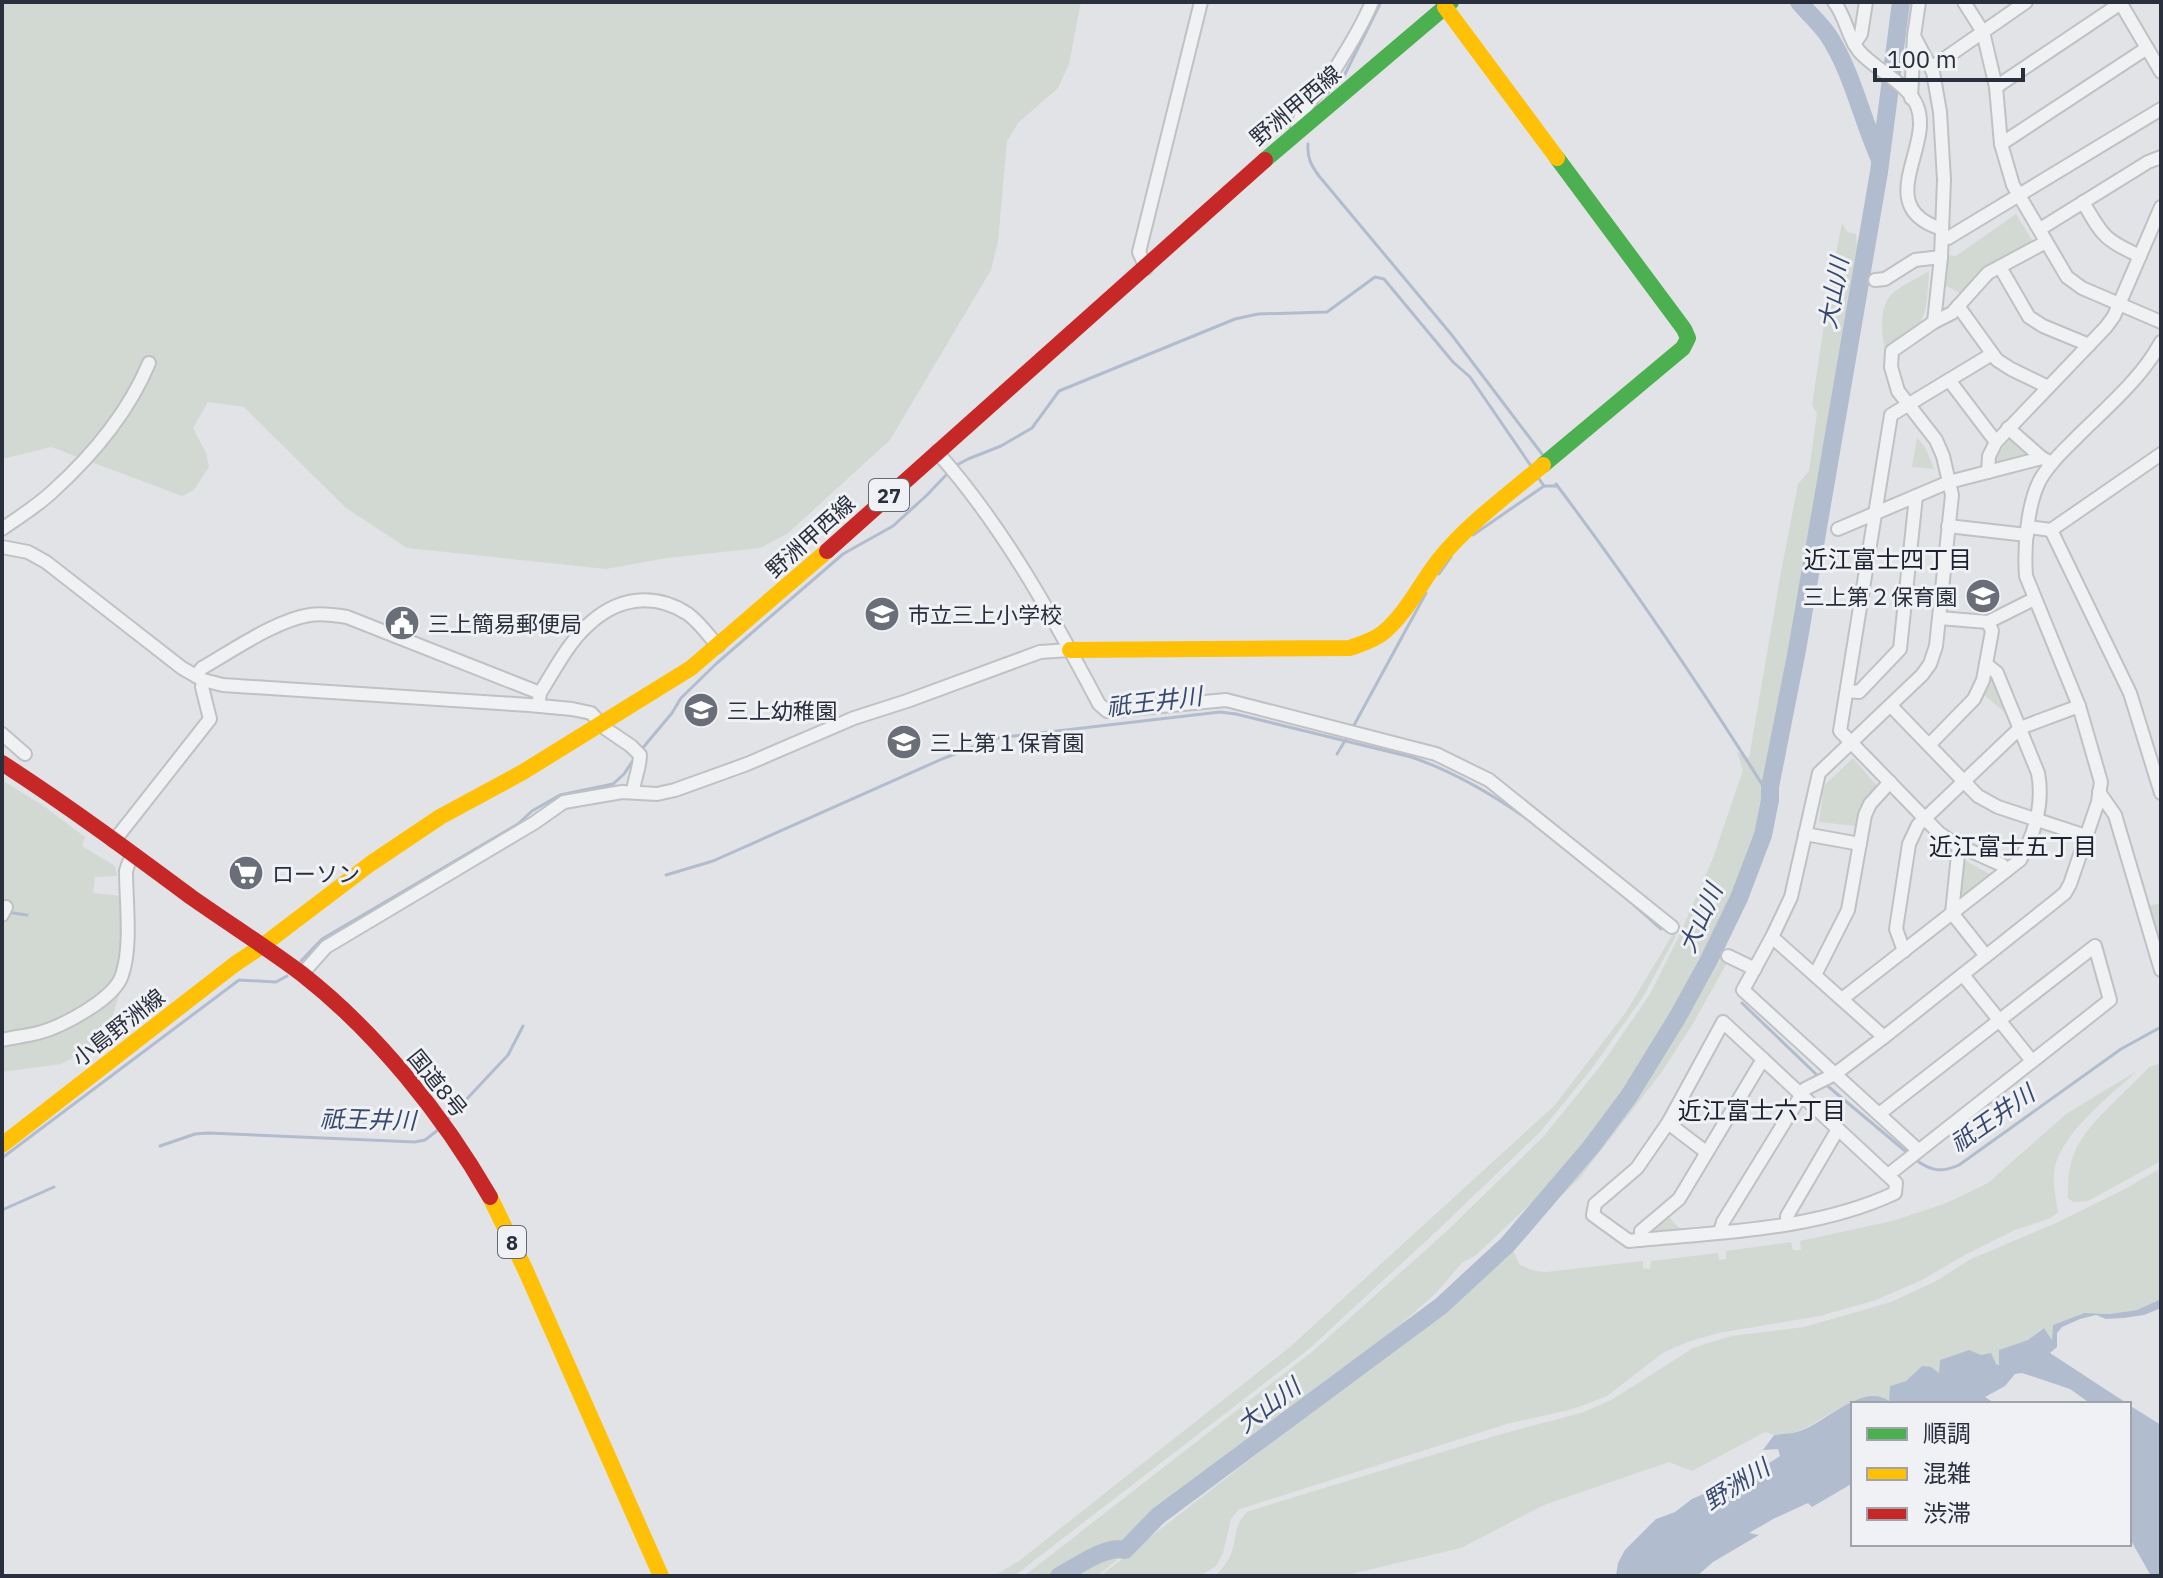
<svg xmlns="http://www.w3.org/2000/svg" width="2163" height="1578" viewBox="0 0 2163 1578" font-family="'IBM Plex Sans','Noto Sans JP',sans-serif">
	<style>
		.green { fill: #d2d9d2 }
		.water { fill: #b2bccf }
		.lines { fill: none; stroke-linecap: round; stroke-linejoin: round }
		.stream { stroke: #b2bccf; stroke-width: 3 }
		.river { stroke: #b2bccf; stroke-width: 18 }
		.street-casing { stroke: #c0c1c4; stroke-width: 16 }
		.street { stroke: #f0f1f3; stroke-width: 12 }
		.fast { stroke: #4caf50; stroke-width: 16 }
		.slow { stroke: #ffc107; stroke-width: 16 }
		.jam { stroke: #c62828; stroke-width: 16 }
		.labels { text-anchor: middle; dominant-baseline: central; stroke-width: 6; stroke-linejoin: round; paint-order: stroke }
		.shield { fill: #eff1f5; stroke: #656975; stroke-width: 2 }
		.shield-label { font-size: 20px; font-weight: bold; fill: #2a2f3e }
		.street-label { font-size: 22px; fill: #2a2f3e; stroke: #eff1f5 }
		.poi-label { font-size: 22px; fill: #2a2f3e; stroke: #eff1f5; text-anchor: start }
		.water-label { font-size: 24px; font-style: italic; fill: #38496e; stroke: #eff1f5 }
		.neighbourhood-label { font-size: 24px; fill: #1c202f; stroke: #eff1f5 }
	</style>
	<rect width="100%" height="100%" fill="#e2e3e6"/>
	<g class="green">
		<path d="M2 2H1081L1069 64 1058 88 1019 122 1007 141 998 242 991 270 890 440 787 534 760 548 667 558 606 569 407 548 346 508 244 407 208 402 193 428 206 453 209 467 194 490 182 496 51 447 2 459Z"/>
		<path d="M2016 214 2032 240 2031 248 1974 281 1961 294 1943 284 1945 269 1950 255 1956 256Z"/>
		<path d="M1842 223 1847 232 1856 234 1862 290 1798 686 1778 789 1731 922 1697 990 1653 1061 1591 1141 1549 1186 1475 1256 1463 1262 1434 1295 1298 1415 1097 1576H1024L1313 1351 1449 1229 1543 1137 1602 1064 1650 994 1679 936 1713 858 1743 770 1737 752 1749 758 1781 572 1798 484 1809 471 1817 413 1812 405 1831 278Z"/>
		<path d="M1929 271C1926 319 1928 325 1885 349 1881 333 1879 304 1894 292 1904 284 1918 278 1929 271Z"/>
		<path d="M2011 436 2027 453 2023 458 1998 464 1994 460Z"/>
		<path d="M1917 438 1925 447 1934 469 1912 467Z"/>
		<path d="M1990 677 1993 678 2008 708 2007 714 1984 695Z"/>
		<path d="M1853 758 1878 787 1855 826 1819 822 1824 786Z"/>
		<path d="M2 780 45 807 85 837 82 846 115 866 117 876 95 877 93 893 122 896 123 983 104 1043 61 1064 2 1072Z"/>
		<path d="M1963 859 1993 876 1959 905Z"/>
		<path d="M2161 903V951L2148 906Z"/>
		<path d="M1674 932 1676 936 1643 997 1590 1071 1540 1132 1440 1228 1309 1349 1014 1576H994L1019 1561 1290 1347 1555 1105 1626 1012Z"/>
		<path d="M1722 957 1728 961 1694 1022 1661 1073 1579 1179 1516 1238 1513 1250 1520 1265 1535 1271 1546 1272 1643 1261V1268L1650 1269 1651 1261 1718 1253 1719 1260 1726 1259V1251L1791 1242 1793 1250H1801L1800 1241 1892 1221 1944 1204 1988 1183 2066 1114 2137 1071C2110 1096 2057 1136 2054 1174 2053 1186 2056 1200 2058 1212L2051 1218 2015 1230 1961 1257 1922 1280 1876 1300 1820 1316 1718 1333 1688 1342 1664 1352 1607 1396 1587 1404 1569 1410 1510 1423 1240 1509 1231 1519 1223 1553 1216 1566 1201 1576H1100L1341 1389 1569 1177 1621 1116 1677 1035Z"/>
		<path d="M2161 1063V1161L2088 1201 2073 1202 2068 1198C2068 1182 2068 1168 2074 1154 2084 1125 2128 1091 2149 1067Z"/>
		<path d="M2161 1168V1299L2137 1310 2109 1314 2084 1313 2053 1325V1341L2043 1328 2028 1340 2000 1350V1365L1969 1350 1940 1360 1939 1373 1922 1366 1906 1381 1891 1386 1889 1402 1883 1397C1869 1400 1853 1402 1840 1408 1817 1419 1794 1443 1765 1432L1692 1471 1669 1462 1544 1505 1461 1548 1355 1573 1351 1576H1215C1222 1569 1227 1563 1231 1554 1237 1539 1234 1521 1249 1511L1498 1435 1584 1412 1613 1399 1693 1348 1731 1336 1804 1327 1891 1302 1938 1280 1969 1260 2056 1223 2125 1189Z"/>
		<path d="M1667 1215 1683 1232 1641 1235Z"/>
	</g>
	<g class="water">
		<path d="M2161 1299V1308L2144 1315 2123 1318 2106 1319 2096 1315 2080 1319 2062 1327 2057 1333V1347L2050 1353 2128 1404H2091L2070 1389 2022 1373 2015 1374 2005 1386 1985 1397 1996 1404H1853V1483L1812 1507 1808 1503 1775 1518 1749 1533 1759 1535 1713 1562 1697 1576H1616L1618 1563 1625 1550 1656 1519 1675 1512 1692 1499 1760 1469 1780 1456 1778 1449 1763 1450 1774 1435C1782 1434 1792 1434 1800 1431 1824 1424 1863 1382 1889 1401L1890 1386 1906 1381 1922 1366 1931 1367 1939 1373 1940 1360 1969 1350 1981 1355 1991 1353 1996 1364 1999 1365V1350L2028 1340 2044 1328 2052 1340 2053 1325 2084 1313 2109 1314 2137 1310Z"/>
		<path d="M2129 1405 2161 1425V1576H2151L2129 1537Z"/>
	</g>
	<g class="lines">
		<g class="stream">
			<path d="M1325 96 1344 76 1381 2"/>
			<path d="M1308 144C1307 158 1311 165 1319 176L1451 334 1542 454"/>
			<path d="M953 467 968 459 1001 446 1032 428 1059 391 1235 319 1258 314 1327 312 1375 277 1384 279 1453 362 1470 377 1531 466"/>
			<path d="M1537 476 1544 486"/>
			<path d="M1556 484C1632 585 1703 690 1770 797"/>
			<path d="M1473 535 1544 486H1557"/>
			<path d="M1439 574 1451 557"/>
			<path d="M1353 727 1426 593"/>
			<path d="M641 750 672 713 681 698 717 663 843 554 893 526 927 495 948 473"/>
			<path d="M1337 754 1349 734"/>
			<path d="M666 875 713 861 942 759 997 738 1220 712 1236 714 1411 757C1503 788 1589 865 1661 929"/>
			<path d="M6 912 27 915"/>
			<path d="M301 961 322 939 518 824 532 811 560 795 613 784 624 774 636 756"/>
			<path d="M1742 1003 1819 1077"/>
			<path d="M1824 1083 1910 1155"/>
			<path d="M448 1119 508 1055 523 1026"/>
			<path d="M160 1146 195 1134 208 1133 415 1142 425 1140 438 1130"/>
			<path d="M2 1158 239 980 276 982 287 976"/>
			<path d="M1916 1160C1931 1171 1941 1173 1959 1165L2121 1049 2161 1027"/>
			<path d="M2 1210 54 1187"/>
		</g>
		<g class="river">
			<path d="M1799 2C1808 13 1820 23 1828 35 1851 69 1862 119 1879 157"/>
			<path d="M1059 1576C1077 1567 1105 1545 1125 1550L1158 1516 1441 1306 1508 1244 1591 1147 1629 1096 1677 1018 1708 962 1739 898 1763 835 1770 800V787L1797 650 1879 172 1901 2"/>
		</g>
		<defs>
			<g id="street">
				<path d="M1834 2C1846 16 1847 37 1859 51 1874 69 1909 84 1917 106 1934 147 1871 207 1942 229"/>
				<path d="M1964 2 1983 32 1996 87 2001 144 2013 185 2067 277 2082 288 2161 322"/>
				<path d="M2120 2 2161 72"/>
				<path d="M1854 44 1861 34 1866 2"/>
				<path d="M1931 68 2026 2"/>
				<path d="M1996 87 2121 3"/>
				<path d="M1911 98 1914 36"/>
				<path d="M1296 133C1300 107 1321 90 1335 69 1349 47 1362 26 1372 2"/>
				<path d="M2001 144 2147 48"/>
				<path d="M2083 202C2102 235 2104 240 2140 256"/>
				<path d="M2040 229 2148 162 2161 157"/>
				<path d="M1942 239 1948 238 2161 109"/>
				<path d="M2000 267 2029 317 2043 326 2089 345"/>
				<path d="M1146 268 1139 252 1201 2"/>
				<path d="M1875 280 1885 279 1915 260 1941 257"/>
				<path d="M1958 306 1997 360 2011 369 2048 387"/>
				<path d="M1934 322 1952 313 1988 273 2046 242"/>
				<path d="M1992 354 1891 415 1840 731 1939 833 1955 844 2002 865 2007 870"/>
				<path d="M1949 380 1996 442"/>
				<path d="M2008 428 2042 458"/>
				<path d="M937 452C1003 526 1053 617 1099 704L1107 711 1226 700 1436 754 1489 780 1672 927"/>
				<path d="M1988 472 1989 456 1996 442 2106 327 2114 316 2161 207"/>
				<path d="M1948 526 2027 535"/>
				<path d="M2028 527 2051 530 2161 454"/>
				<path d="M2 529C19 517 37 506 52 492 93 455 128 413 149 363"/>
				<path d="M1838 529 1949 482 2042 458 2052 463"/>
				<path d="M2051 530 2130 693 2161 793"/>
				<path d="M2 547 28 552 46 562 182 668 203 680 223 685 529 705 572 709 591 713 606 729 631 746 640 755C640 768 634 779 633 792"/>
				<path d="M1939 618 1988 622 2034 599"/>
				<path d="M196 676 202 668C232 651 276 620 310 615 322 613 335 615 347 617L540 693"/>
				<path d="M1847 691 1859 692 1900 649 1916 496"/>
				<path d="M539 700 540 693C554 671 567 645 586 627 615 598 653 591 688 614 699 622 709 636 718 646"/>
				<path d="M1891 706 1978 796 1998 807 2086 836"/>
				<path d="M2 734 25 754"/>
				<path d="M1929 745 1974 699 1983 680 1992 631 1988 622"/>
				<path d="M2099 792 2115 815 2161 970"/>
				<path d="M1805 834 1860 844"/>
				<path d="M114 841 210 719 202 687 203 680"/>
				<path d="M1959 845 1952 913 1986 956"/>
				<path d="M2 915 6 907"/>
				<path d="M1772 937 1884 1037"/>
				<path d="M1904 951 1896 929 1909 844 1918 825 2020 728 2079 706"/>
				<path d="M1728 956 1755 969"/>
				<path d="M302 974 326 947 534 823 564 802 622 792 657 794 675 790 747 764 854 718 907 701 1040 652 1070 650"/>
				<path d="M1815 975 1848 910 1865 815 1870 804 1890 782"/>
				<path d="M1963 975 2032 1061"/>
				<path d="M1842 999 2020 860C2035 833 2044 804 2038 773L1997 673 1986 664"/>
				<path d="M1723 1022 1896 1183 1895 1193C1814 1231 1717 1232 1629 1241L1593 1215 1595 1204 1637 1168 1668 1123Z"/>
				<path d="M2 1040C14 1037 26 1036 38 1033 61 1027 115 999 122 975 132 946 126 902 126 871L129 862 135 856"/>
				<path d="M1879 1114 2095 946 2110 1000 1888 1175"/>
				<path d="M1668 1123 1706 1152"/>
				<path d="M1918 1150 1743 990 1772 937 1791 897 1819 773 1922 675 1930 664 1936 646 1952 495 1943 456 1936 440 1898 391 1891 367 1892 351 1934 322 1941 257 1944 180 1940 112 1933 72 1914 36 1919 2"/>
				<path d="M1787 1223V1216L1838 1129"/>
				<path d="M1720 1232 1723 1222 1805 1089 1835 1074 1884 1037 2054 902 2065 893 2070 884 2098 802 2101 782 2079 706 2026 576C2024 548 2027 505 2040 480 2049 464 2063 451 2076 438 2106 408 2141 379 2161 342"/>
				<path d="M1641 1240V1231L1679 1199 1763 1059"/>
			</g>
		</defs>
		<use href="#street" class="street-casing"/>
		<use href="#street" class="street"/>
		<g class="fast">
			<path d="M1265 160 1451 2"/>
			<path d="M1543 465 1683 348 1688 338 1684 329 1557 158"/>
		</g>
		<g class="slow">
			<path d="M1445 7 1557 158"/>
			<path d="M1070 650 1350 648C1361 644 1375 640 1384 632 1407 613 1422 580 1441 557 1470 522 1508 495 1543 465"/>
			<path d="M262 946 370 864 440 817 523 772 691 668 827 551"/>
			<path d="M2 1145 235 964 262 946"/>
			<path d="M490 1197 525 1269 661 1576"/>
		</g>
		<g class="jam">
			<path d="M827 551 1265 160"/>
			<path d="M2 763C67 805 129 851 191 897 228 923 266 947 302 974 376 1032 443 1115 490 1197"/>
		</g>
	</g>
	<defs>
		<symbol id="school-disc" viewBox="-11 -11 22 22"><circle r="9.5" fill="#6a6e79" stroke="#eff1f5"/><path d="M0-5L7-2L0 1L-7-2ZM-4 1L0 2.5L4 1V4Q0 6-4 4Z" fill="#fff"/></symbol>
		<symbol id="civic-disc" viewBox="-11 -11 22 22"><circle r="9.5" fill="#6a6e79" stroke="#eff1f5"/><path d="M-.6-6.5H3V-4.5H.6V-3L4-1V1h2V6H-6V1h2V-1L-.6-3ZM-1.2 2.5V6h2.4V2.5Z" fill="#fff"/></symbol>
		<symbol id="supermarket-disc" viewBox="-11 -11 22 22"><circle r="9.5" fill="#6a6e79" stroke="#eff1f5"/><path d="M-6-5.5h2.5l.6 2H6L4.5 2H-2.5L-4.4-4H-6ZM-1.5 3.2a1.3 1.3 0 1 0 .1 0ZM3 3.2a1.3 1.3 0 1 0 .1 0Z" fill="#fff"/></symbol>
	</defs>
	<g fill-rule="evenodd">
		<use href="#school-disc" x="1963" y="576" width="40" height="40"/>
		<use href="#school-disc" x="862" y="594" width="40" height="40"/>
		<use href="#civic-disc" x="382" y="603" width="40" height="40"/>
		<use href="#school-disc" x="681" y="690" width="40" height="40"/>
		<use href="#school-disc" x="884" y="722" width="40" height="40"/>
		<use href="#supermarket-disc" x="226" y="853" width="40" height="40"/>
	</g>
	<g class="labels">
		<g class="shield">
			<rect x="869" y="479" width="40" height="32" rx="6"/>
			<rect x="498" y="1226" width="28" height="32" rx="6"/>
		</g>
		<g class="shield-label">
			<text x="889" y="495">27</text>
			<text x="512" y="1242">8</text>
		</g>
		<g class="street-label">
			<text transform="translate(1295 105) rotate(-40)">野洲甲西線</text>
			<text transform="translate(810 536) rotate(-42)">野洲甲西線</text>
			<text transform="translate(118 1027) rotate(-38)">小島野洲線</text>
			<text transform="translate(438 1083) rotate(51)">国道8号</text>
		</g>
		<g class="poi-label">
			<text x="1957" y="596" text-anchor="end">三上第２保育園</text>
			<text x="908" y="614">市立三上小学校</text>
			<text x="428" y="623">三上簡易郵便局</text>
			<text x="727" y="710">三上幼稚園</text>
			<text x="930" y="742">三上第１保育園</text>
			<text x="272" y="873">ローソン</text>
		</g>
		<g class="water-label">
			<text transform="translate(1833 293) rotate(-80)">大山川</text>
			<text transform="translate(1154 701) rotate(-7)">祇王井川</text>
			<text transform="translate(1700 918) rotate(-66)">大山川</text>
			<text transform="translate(1992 1118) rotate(-35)">祇王井川</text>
			<text transform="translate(368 1119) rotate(1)">祇王井川</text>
			<text transform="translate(1268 1405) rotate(-37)">大山川</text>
			<text transform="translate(1736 1484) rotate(-32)">野洲川</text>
		</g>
		<g class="neighbourhood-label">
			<text x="1888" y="559">近江富士四丁目</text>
			<text x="2013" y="846">近江富士五丁目</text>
			<text x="1762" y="1110">近江富士六丁目</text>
		</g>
	</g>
	<rect width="2163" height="1578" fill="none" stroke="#2a2f3e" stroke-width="8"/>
	<rect x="1851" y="1402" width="280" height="144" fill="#eff1f5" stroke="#a0a3ac" stroke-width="2"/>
	<rect x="1867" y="1428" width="40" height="12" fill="#4caf50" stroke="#a0a3ac" stroke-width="2"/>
	<text x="1923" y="1442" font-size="24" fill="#2a2f3e">順調</text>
	<rect x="1867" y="1468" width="40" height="12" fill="#ffc107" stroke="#a0a3ac" stroke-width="2"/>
	<text x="1923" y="1482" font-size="24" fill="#2a2f3e">混雑</text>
	<rect x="1867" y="1508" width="40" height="12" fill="#c62828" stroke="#a0a3ac" stroke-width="2"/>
	<text x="1923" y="1522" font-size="24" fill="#2a2f3e">渋滞</text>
	<path d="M1875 68v12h148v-12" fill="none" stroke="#2a2f3e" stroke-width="4"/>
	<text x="1887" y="68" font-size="24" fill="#2a2f3e" stroke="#eff1f5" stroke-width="6" paint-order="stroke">100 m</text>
</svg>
